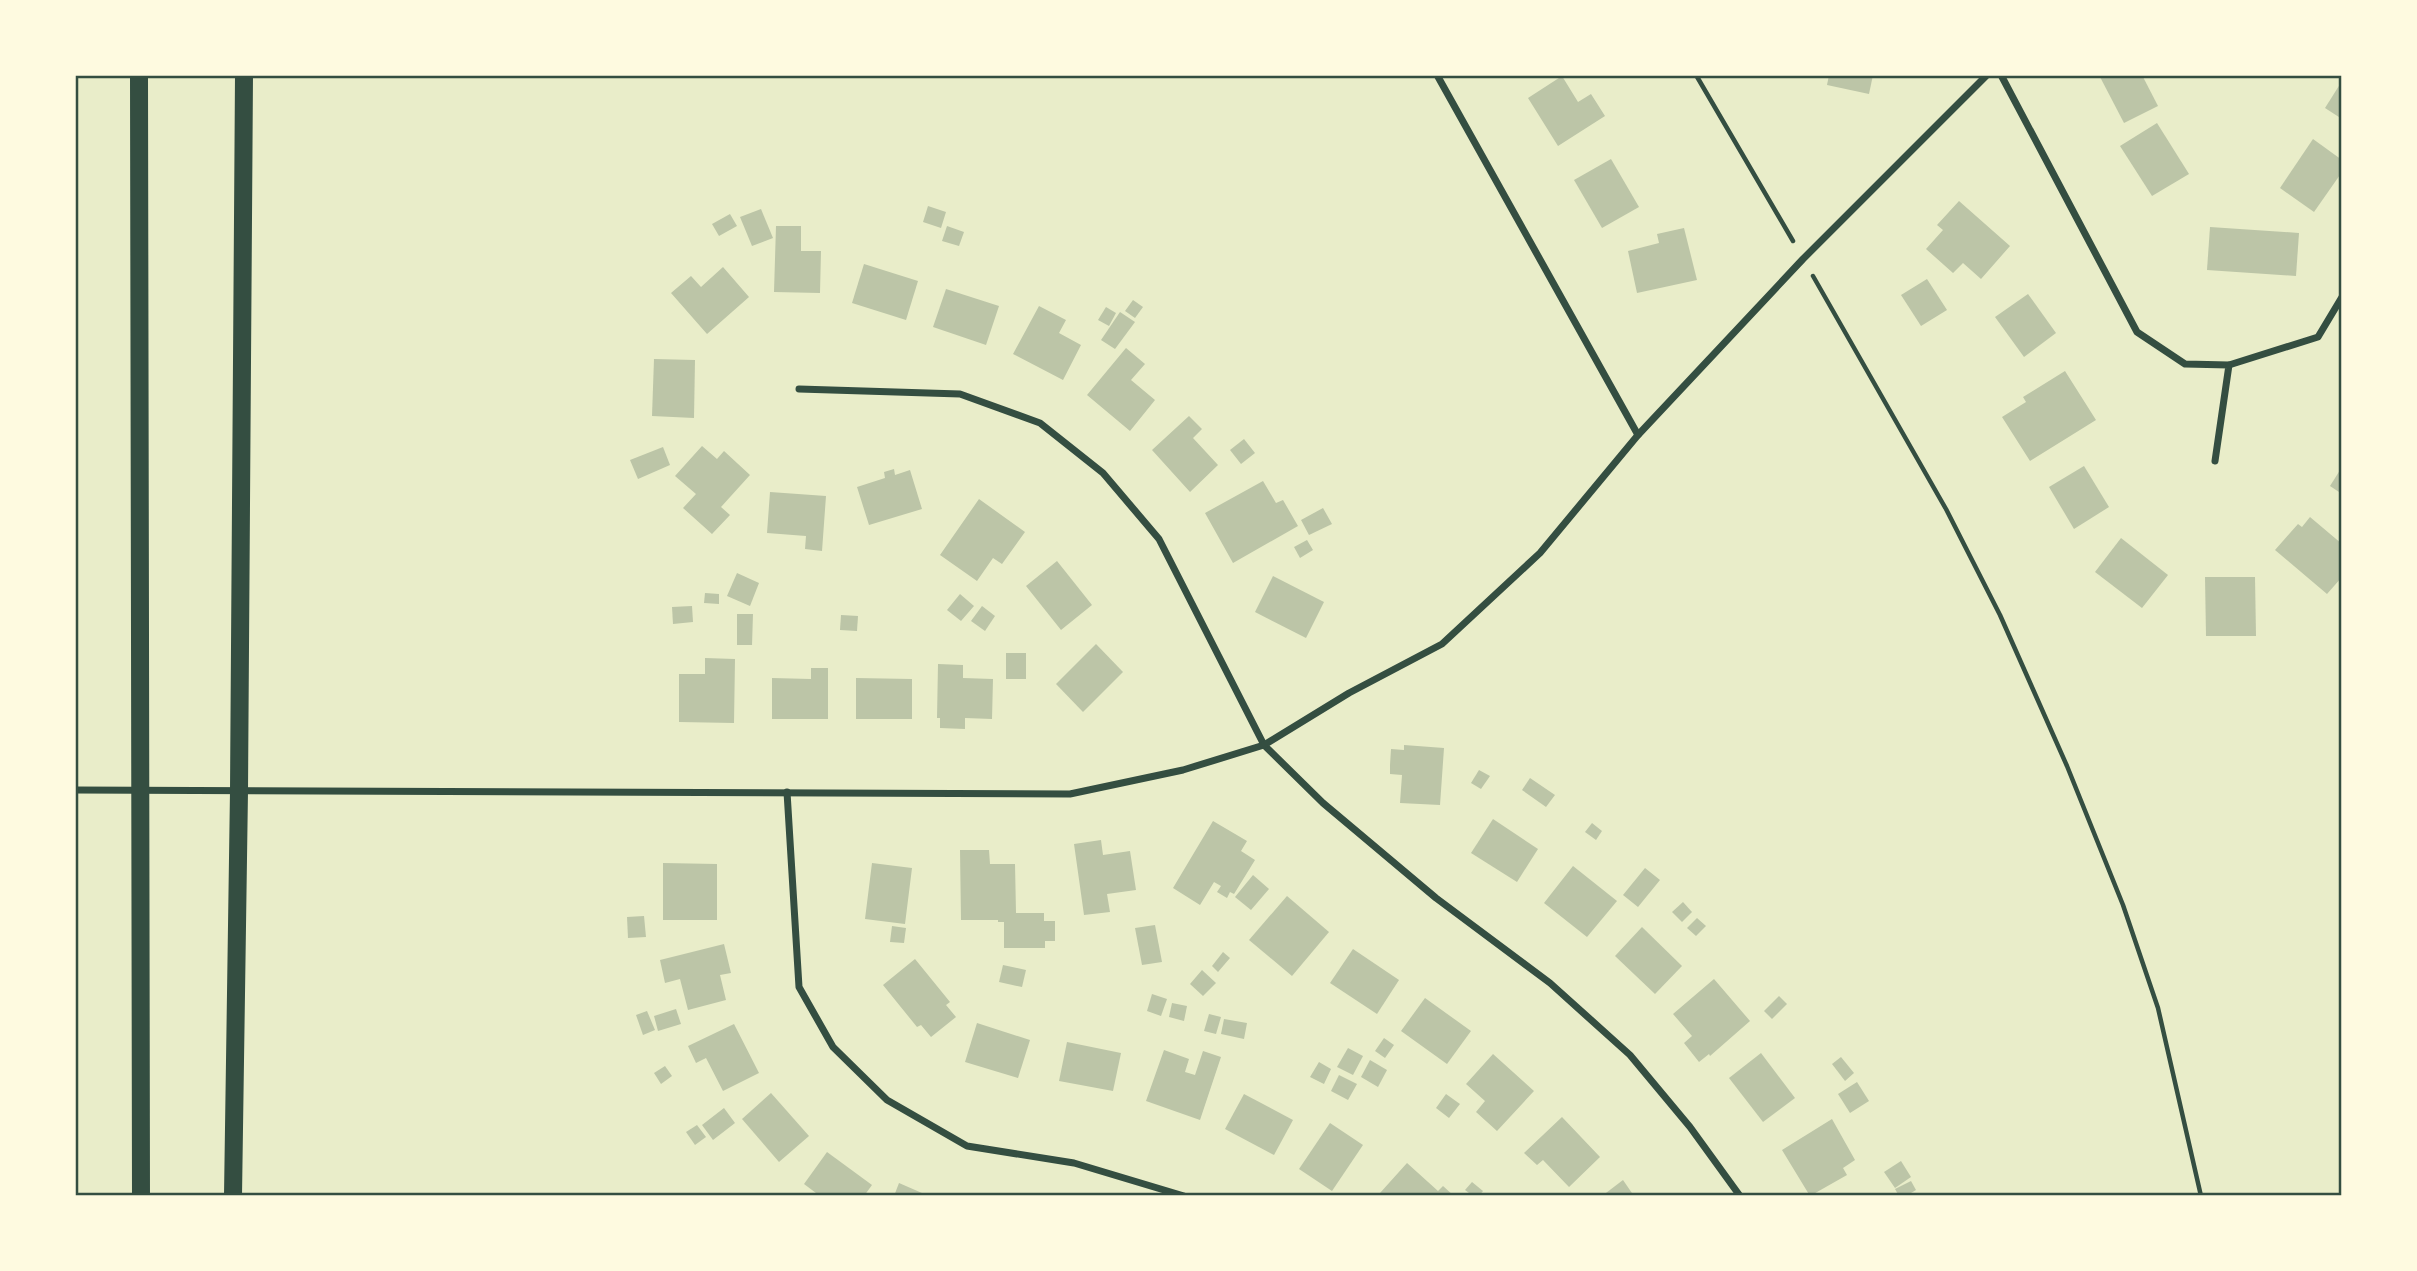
<svg xmlns="http://www.w3.org/2000/svg" width="2417" height="1271" viewBox="0 0 2417 1271" font-family="Rubik,sans-serif">
	<style>
		.building { fill: #bcc5a7 }
		.lines { fill: none; stroke-linecap: round; stroke-linejoin: round }
		.path { stroke: #344e41; stroke-width: 4.5 }
		.minor { stroke: #344e41; stroke-width: 7 }
		.primary { stroke: #344e41; stroke-width: 18 }
		.neatline { fill: none; stroke: #344e41; stroke-width: 2.5 }
	</style>
	<rect width="100%" height="100%" fill="#e9edc9"/>
	<g class="building">
		<path d="M1829 75H1873L1869 94 1827 85Z"/>
		<path d="M2099 75H2142L2158 106 2124 123Z"/>
		<path d="M1562 76 1578 102 1591 94 1605 116 1558 146 1528 98Z"/>
		<path d="M2342 81V119L2325 108Z"/>
		<path d="M2157 123 2189 174 2152 196 2120 146Z"/>
		<path d="M2313 139 2342 160V172L2314 212 2280 188Z"/>
		<path d="M1611 159 1639 207 1602 228 1574 180Z"/>
		<path d="M1959 201 2010 246 1981 279 1963 263 1953 273 1926 249 1943 230 1937 225Z"/>
		<path d="M928 206 946 212 941 228 923 222Z"/>
		<path d="M761 209 773 238 752 246 740 217Z"/>
		<path d="M730 214 737 226 719 236 712 224Z"/>
		<path d="M776 226H801V251H821L820 293 774 292Z"/>
		<path d="M947 226 964 232 959 246 942 241Z"/>
		<path d="M2210 227 2299 233 2296 276 2207 270Z"/>
		<path d="M1684 228 1697 280 1637 293 1628 251 1659 243 1657 234Z"/>
		<path d="M864 264 918 281 906 320 852 303Z"/>
		<path d="M723 267 749 297 707 334 671 293 691 276 701 287Z"/>
		<path d="M1927 279 1947 310 1921 326 1901 295Z"/>
		<path d="M946 289 999 306 986 345 933 327Z"/>
		<path d="M2028 294 2056 333 2024 357 1995 317Z"/>
		<path d="M1133 300 1143 307 1135 318 1125 311Z"/>
		<path d="M1039 306 1066 320 1059 333 1081 345 1063 380 1013 354Z"/>
		<path d="M1106 307 1116 313 1109 326 1098 320Z"/>
		<path d="M1120 312 1135 322 1115 349 1101 340Z"/>
		<path d="M1126 348 1145 364 1131 380 1155 400 1130 431 1087 395Z"/>
		<path d="M654 359 695 360 694 418 652 416Z"/>
		<path d="M2065 371 2096 420 2030 461 2002 417 2026 402 2023 397Z"/>
		<path d="M1189 416 1202 429 1193 438 1218 465 1190 492 1152 450Z"/>
		<path d="M1244 439 1255 453 1241 464 1230 450Z"/>
		<path d="M702 446 717 459 724 451 750 475 721 507 730 515 712 534 683 508 696 494 675 476Z"/>
		<path d="M663 447 670 465 638 479 630 460Z"/>
		<path d="M2084 466 2109 507 2074 529 2049 487Z"/>
		<path d="M2342 467V494L2330 486Z"/>
		<path d="M894 469 895 475 910 470 922 509 869 525 857 487 885 478 884 472Z"/>
		<path d="M1263 481 1276 503 1283 500 1298 526 1233 563 1205 513Z"/>
		<path d="M770 492 826 496 822 551 805 549 806 536 767 533Z"/>
		<path d="M979 499 1025 532 1002 564 993 558 977 581 940 555Z"/>
		<path d="M1323 508 1332 524 1309 535 1301 520Z"/>
		<path d="M2310 517 2342 544V577L2327 594 2275 550 2298 524 2302 527Z"/>
		<path d="M2121 538 2168 575 2142 608 2095 572Z"/>
		<path d="M1307 540 1313 550 1300 558 1294 547Z"/>
		<path d="M1057 561 1092 605 1061 630 1026 586Z"/>
		<path d="M737 573 759 583 750 606 727 596Z"/>
		<path d="M1273 576 1324 602 1306 638 1255 612Z"/>
		<path d="M2205 577H2255L2256 636H2206Z"/>
		<path d="M705 593 719 594V604L704 603Z"/>
		<path d="M960 594 974 606 961 621 947 610Z"/>
		<path d="M692 606 693 622 673 624 672 607Z"/>
		<path d="M982 606 995 616 985 631 971 621Z"/>
		<path d="M737 614H753L752 645H737Z"/>
		<path d="M841 615 858 616 857 631 840 630Z"/>
		<path d="M1096 644 1123 672 1083 712 1056 684Z"/>
		<rect x="1006" y="653" width="20" height="26"/>
		<path d="M705 658 735 659 734 723 679 722V674H705Z"/>
		<path d="M938 664 963 665V678L993 679 992 719 965 718V729L940 728V718H937Z"/>
		<path d="M811 668H828V719H772V678L811 679Z"/>
		<path d="M856 678 912 679V719H856Z"/>
		<path d="M1404 745 1444 748 1440 805 1400 803 1402 775 1390 774V765L1391 749 1404 750Z"/>
		<path d="M1479 770 1490 776 1481 789 1471 783Z"/>
		<path d="M1530 778 1555 795 1546 807 1522 790Z"/>
		<path d="M1493 819 1538 849 1517 882 1471 853Z"/>
		<path d="M1213 821 1247 841 1241 851 1255 860 1234 894 1230 892 1227 898 1217 892 1221 886 1214 882 1200 905 1173 888Z"/>
		<path d="M1592 823 1602 831 1596 840 1585 832Z"/>
		<path d="M1101 840 1103 855 1130 851 1136 890 1107 894 1110 912 1084 915 1074 844Z"/>
		<path d="M960 850H989L990 864H1015L1016 913H1044V921H1055V941H1045V948H1004V922H998V920H961Z"/>
		<path d="M663 863 717 864V920H663Z"/>
		<path d="M872 863 912 868 905 924 865 919Z"/>
		<path d="M1573 866 1617 901 1587 937 1544 903Z"/>
		<path d="M1645 868 1660 880 1638 907 1623 895Z"/>
		<path d="M1253 875 1269 889 1251 910 1235 897Z"/>
		<path d="M1287 896 1329 932 1292 976 1249 940Z"/>
		<path d="M1683 902 1692 912 1682 922 1672 912Z"/>
		<path d="M644 916 646 937 628 938 627 917Z"/>
		<path d="M1697 918 1706 926 1696 936 1687 928Z"/>
		<path d="M1155 925 1162 962 1142 965 1135 928Z"/>
		<path d="M892 926 906 928 904 943 890 942Z"/>
		<path d="M1642 927 1682 966 1655 994 1615 956Z"/>
		<path d="M724 944 731 973 720 975 726 1000 688 1010 680 979 665 983 660 960Z"/>
		<path d="M1353 949 1399 980 1377 1014 1330 983Z"/>
		<path d="M1223 952 1230 958 1218 972 1212 966Z"/>
		<path d="M915 959 950 1002 946 1005 956 1017 931 1037 921 1025 917 1027 883 985Z"/>
		<path d="M1003 965 1026 970 1022 987 999 982Z"/>
		<path d="M1202 970 1216 983 1203 996 1190 984Z"/>
		<path d="M1714 979 1750 1021 1710 1056 1709 1054 1699 1062 1684 1043 1692 1036 1673 1014Z"/>
		<path d="M1152 994 1167 999 1161 1016 1147 1011Z"/>
		<path d="M1779 996 1787 1004 1772 1019 1764 1011Z"/>
		<path d="M1425 998 1471 1031 1447 1064 1401 1031Z"/>
		<path d="M1172 1003 1187 1006 1184 1021 1169 1017Z"/>
		<path d="M676 1009 681 1024 658 1031 654 1016Z"/>
		<path d="M647 1011 655 1030 643 1035 636 1015Z"/>
		<path d="M1209 1014 1221 1017 1216 1034 1204 1031Z"/>
		<path d="M1224 1019 1247 1023 1244 1039 1221 1034Z"/>
		<path d="M977 1023 1030 1040 1018 1078 965 1062Z"/>
		<path d="M734 1024 759 1073 723 1091 706 1058 696 1063 688 1046Z"/>
		<path d="M1384 1038 1394 1045 1385 1058 1375 1051Z"/>
		<path d="M1067 1042 1121 1053 1113 1091 1059 1081Z"/>
		<path d="M1348 1048 1363 1056 1353 1075 1337 1067Z"/>
		<path d="M1164 1050 1189 1059 1185 1072 1195 1075 1203 1051 1221 1057 1200 1120 1146 1101Z"/>
		<path d="M1761 1053 1795 1098 1763 1122 1729 1078Z"/>
		<path d="M1493 1054 1534 1091 1497 1131 1476 1112 1485 1101 1466 1084Z"/>
		<path d="M1841 1057 1854 1073 1845 1081 1832 1064Z"/>
		<path d="M1370 1060 1387 1070 1378 1087 1361 1077Z"/>
		<path d="M1319 1062 1331 1069 1324 1084 1310 1077Z"/>
		<path d="M665 1066 672 1076 661 1084 654 1073Z"/>
		<path d="M1339 1075 1357 1084 1348 1100 1331 1091Z"/>
		<path d="M1857 1082 1869 1101 1850 1113 1838 1094Z"/>
		<path d="M771 1093 809 1136 779 1162 742 1119Z"/>
		<path d="M1244 1094 1293 1120 1274 1155 1225 1129Z"/>
		<path d="M1446 1094 1460 1104 1449 1118 1436 1108Z"/>
		<path d="M724 1108 735 1123 713 1140 702 1125Z"/>
		<path d="M1562 1117 1600 1157 1569 1187 1543 1160 1537 1165 1524 1153Z"/>
		<path d="M1832 1119 1855 1160 1843 1168 1847 1175 1810 1196 1782 1150Z"/>
		<path d="M1330 1123 1363 1145 1332 1191 1299 1169Z"/>
		<path d="M697 1125 706 1137 695 1145 686 1132Z"/>
		<path d="M827 1152 872 1185 864 1196H820L804 1184Z"/>
		<path d="M1901 1161 1911 1177 1895 1188 1884 1172Z"/>
		<path d="M1407 1163 1438 1191 1443 1186 1454 1196H1383L1380 1193Z"/>
		<path d="M1623 1180 1634 1196H1602Z"/>
		<path d="M1911 1181 1916 1190 1906 1196H1899L1895 1189Z"/>
		<path d="M1472 1182 1483 1191 1479 1196H1473L1465 1190Z"/>
		<path d="M899 1183 922 1193 921 1196H894Z"/>
	</g>
	<g class="lines">
		<g class="path">
			<path d="M1696 75 1793 241"/>
			<path d="M1813 276 1946 509 2000 615 2067 766 2123 905 2158 1008 2201 1196"/>
		</g>
		<g class="minor">
			<path d="M1437 75 1638 435"/>
			<path d="M2001 75 2137 332 2185 364 2229 365 2215 461"/>
			<path d="M2229 365 2318 337 2342 297"/>
			<path d="M799 389 960 394 1040 423 1103 473 1159 539 1264 745 1323 803 1436 898 1550 983 1630 1055 1690 1127 1740 1196"/>
			<path d="M75 790 1070 794 1183 770 1264 745 1349 693 1442 644 1540 553 1638 435 1803 259 1987 75"/>
			<path d="M787 792 799 987 833 1047 887 1100 967 1146 1074 1163 1184 1196"/>
		</g>
		<g class="primary">
			<path d="M139 75 141 1196"/>
			<path d="M233 1196 239 791 244 75"/>
		</g>
	</g>
	<rect width="2417" height="1271" fill="none" stroke="#fefae0" stroke-width="154"/>
	<rect x="77" y="77" width="2263" height="1117" class="neatline"/>
</svg>
